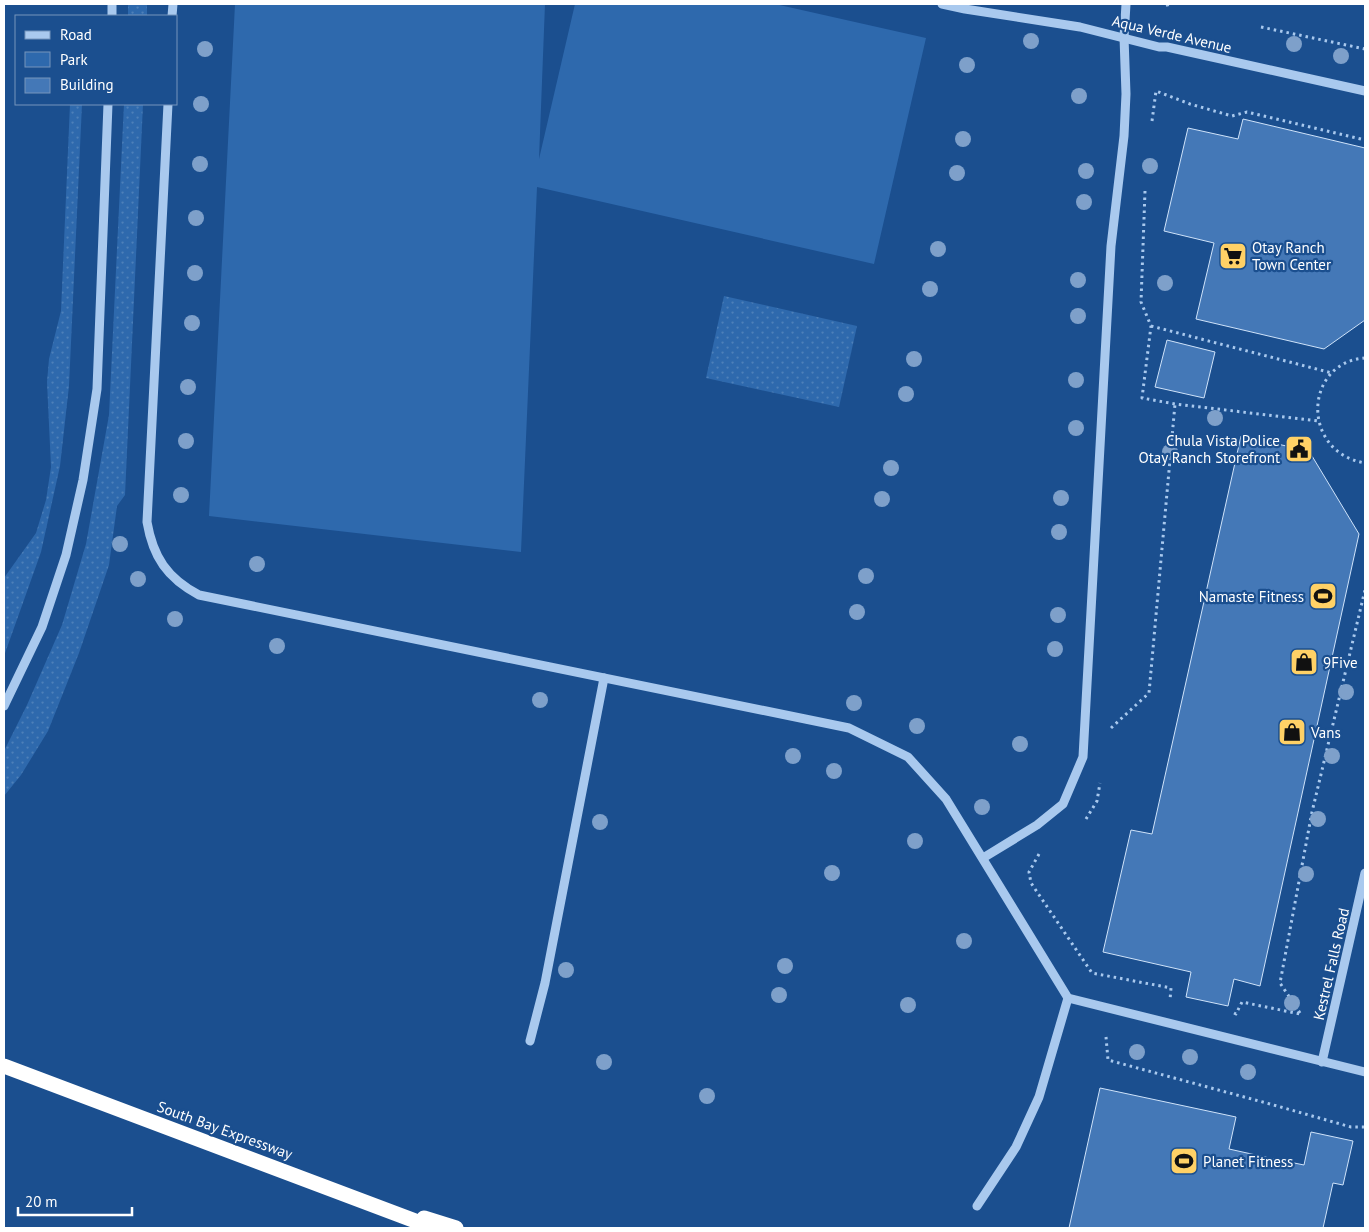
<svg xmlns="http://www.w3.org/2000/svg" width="1369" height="1232" viewBox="0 0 1369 1232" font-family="'PT Sans',sans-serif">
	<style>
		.green { fill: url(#green-dots) }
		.pitch { fill: #2e69ad }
		.building { fill: #4478b7; stroke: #cfe3fa }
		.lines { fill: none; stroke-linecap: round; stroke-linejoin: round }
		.path { stroke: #a9c9ee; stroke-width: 3; stroke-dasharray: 2.5 4; stroke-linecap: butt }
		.minor { stroke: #a9c9ee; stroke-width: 9 }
		.highway { stroke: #fff; stroke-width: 15 }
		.tree { fill: #7ea0ca }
		.labels { text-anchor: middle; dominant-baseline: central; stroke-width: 4.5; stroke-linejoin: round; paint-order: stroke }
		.street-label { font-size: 15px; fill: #fff; stroke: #1b4f8f }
		.poi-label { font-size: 15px; fill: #fff; stroke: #1b4f8f; text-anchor: start }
	</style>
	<defs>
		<pattern id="green-dots" width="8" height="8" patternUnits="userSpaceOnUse" patternTransform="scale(1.25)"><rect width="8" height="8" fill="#2e69ad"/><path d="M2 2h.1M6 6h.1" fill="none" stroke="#4d80b9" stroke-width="1.8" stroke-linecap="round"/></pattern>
	</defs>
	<rect width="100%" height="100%" fill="#1b4f8f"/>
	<g class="green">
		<rect x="128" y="4" width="19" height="12"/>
		<path d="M70 104H82L69 386 60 466 41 552 4 656V578L36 533 46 500 51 467 47 382 49 359 61 311Z"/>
		<path d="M124 104H143L125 495 117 506 109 565 79 653 48 731 21 775 4 796V751L27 705 62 625 86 544 109 415Z"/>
		<path d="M724 296 857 326 839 407 706 378Z"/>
	</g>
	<path class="pitch" d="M235 4H545L539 159 575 4H775L926 38 874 264 537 187 521 552 209 516Z"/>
	<g class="building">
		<path d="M1243 119 1365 148V320L1324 349 1196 319 1214 243 1164 231 1188 128 1238 139Z"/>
		<path d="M1167 340 1215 352 1204 398 1155 387Z"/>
		<path d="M1241 436 1309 451 1359 534 1260 986 1234 979 1228 1006 1186 997 1191 972 1103 952 1131 830 1152 834Z"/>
		<path d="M1100 1088 1236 1117 1229 1149 1265 1157 1304 1165 1311 1132 1353 1141 1343 1185 1333 1183 1323 1228H1069Z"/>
	</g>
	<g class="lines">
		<g class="path">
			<path d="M1167 4 1168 7"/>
			<path d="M1261 27 1365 49"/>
			<path d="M1152 121 1156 91 1190 104 1232 116 1247 112 1365 140"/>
			<path d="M1145 191 1141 302 1151 326 1142 398 1175 404 1318 421"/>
			<path d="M1151 326 1332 373"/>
			<path d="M1365 358C1304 362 1300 452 1365 463"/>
			<path d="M1111 728 1149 693 1175 404"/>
			<path d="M1086 819 1097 801 1100 783"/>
			<path d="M1039 854 1029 872 1031 883 1092 973 1171 988 1170 1000"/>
			<path d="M1234 1013 1236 1014 1242 1002 1300 1014"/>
			<path d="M1300 1013 1280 983 1312 812 1365 590"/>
			<path d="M1106 1037 1108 1060 1270 1104 1351 1127H1365"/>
		</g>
		<g class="minor">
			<path d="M942 4 965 9 1080 27 1159 47H1167L1365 91"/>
			<path d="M112 16V4"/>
			<path d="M172 16 173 4"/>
			<path d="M168 104 147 522C153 557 167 578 199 595L849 728 908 757 946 799 1068 998 1365 1072"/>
			<path d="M4 706 42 627 66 555 83 480 97 389 108 104"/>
			<path d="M983 858 1037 825 1063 804 1083 757 1111 246 1124 136 1126 94 1124 37 1126 4"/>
			<path d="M530 1041 545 983 604 678"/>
			<path d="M1322 1062 1365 873"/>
			<path d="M977 1206 1016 1147 1039 1097 1068 998"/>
		</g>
		<g class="highway">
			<path d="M4 1066 434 1228"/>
			<path d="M424 1218 456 1228"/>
		</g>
	</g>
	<g class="tree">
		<circle cx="1031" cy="41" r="8"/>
		<circle cx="1294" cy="44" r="8"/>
		<circle cx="205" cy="49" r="8"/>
		<circle cx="1341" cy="56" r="8"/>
		<circle cx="967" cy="65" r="8"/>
		<circle cx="1079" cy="96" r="8"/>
		<circle cx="201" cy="104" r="8"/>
		<circle cx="963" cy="139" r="8"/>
		<circle cx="200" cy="164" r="8"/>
		<circle cx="1150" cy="166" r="8"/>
		<circle cx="1086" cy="171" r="8"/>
		<circle cx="957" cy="173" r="8"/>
		<circle cx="1084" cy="202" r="8"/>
		<circle cx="196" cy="218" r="8"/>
		<circle cx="938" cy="249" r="8"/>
		<circle cx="195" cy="273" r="8"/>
		<circle cx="1078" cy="280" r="8"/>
		<circle cx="1165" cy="283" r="8"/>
		<circle cx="930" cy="289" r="8"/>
		<circle cx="1078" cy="316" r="8"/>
		<circle cx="192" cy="323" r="8"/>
		<circle cx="914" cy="359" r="8"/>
		<circle cx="1076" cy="380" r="8"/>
		<circle cx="188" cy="387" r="8"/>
		<circle cx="906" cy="394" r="8"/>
		<circle cx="1215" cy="418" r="8"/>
		<circle cx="1076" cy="428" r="8"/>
		<circle cx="186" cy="441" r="8"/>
		<circle cx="1170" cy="452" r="8"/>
		<circle cx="891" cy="468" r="8"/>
		<circle cx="181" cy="495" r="8"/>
		<circle cx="1061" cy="498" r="8"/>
		<circle cx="882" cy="499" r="8"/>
		<circle cx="1059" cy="532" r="8"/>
		<circle cx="120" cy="544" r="8"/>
		<circle cx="257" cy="564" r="8"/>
		<circle cx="866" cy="576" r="8"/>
		<circle cx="138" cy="579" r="8"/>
		<circle cx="857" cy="612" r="8"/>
		<circle cx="1058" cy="615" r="8"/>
		<circle cx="175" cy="619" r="8"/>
		<circle cx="277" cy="646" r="8"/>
		<circle cx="1055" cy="649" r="8"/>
		<circle cx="1346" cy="692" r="8"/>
		<circle cx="540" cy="700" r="8"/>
		<circle cx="854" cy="703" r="8"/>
		<circle cx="917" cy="726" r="8"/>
		<circle cx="1020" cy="744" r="8"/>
		<circle cx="793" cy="756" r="8"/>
		<circle cx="1332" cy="756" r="8"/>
		<circle cx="834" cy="771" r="8"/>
		<circle cx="982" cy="807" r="8"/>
		<circle cx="1318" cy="819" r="8"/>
		<circle cx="600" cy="822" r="8"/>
		<circle cx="915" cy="841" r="8"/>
		<circle cx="832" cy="873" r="8"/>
		<circle cx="1306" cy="874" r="8"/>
		<circle cx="964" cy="941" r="8"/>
		<circle cx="785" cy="966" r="8"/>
		<circle cx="566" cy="970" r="8"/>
		<circle cx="779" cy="995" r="8"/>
		<circle cx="1292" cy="1003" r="8"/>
		<circle cx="908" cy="1005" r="8"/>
		<circle cx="1137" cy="1052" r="8"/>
		<circle cx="1190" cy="1057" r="8"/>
		<circle cx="604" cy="1062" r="8"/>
		<circle cx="1248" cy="1072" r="8"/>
		<circle cx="707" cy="1096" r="8"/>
	</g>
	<defs>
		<symbol id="supermarket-square" viewBox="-11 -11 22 22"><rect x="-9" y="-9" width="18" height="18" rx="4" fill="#ffd166" stroke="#1b4f8f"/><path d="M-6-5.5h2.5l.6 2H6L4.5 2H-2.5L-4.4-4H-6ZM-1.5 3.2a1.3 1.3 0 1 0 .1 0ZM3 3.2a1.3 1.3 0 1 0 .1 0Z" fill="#111"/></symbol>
		<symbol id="civic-square" viewBox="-11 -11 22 22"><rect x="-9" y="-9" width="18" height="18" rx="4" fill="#ffd166" stroke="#1b4f8f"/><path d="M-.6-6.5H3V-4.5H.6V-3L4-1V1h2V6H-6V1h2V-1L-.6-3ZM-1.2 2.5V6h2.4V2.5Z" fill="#111"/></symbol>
		<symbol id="stadium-square" viewBox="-11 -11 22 22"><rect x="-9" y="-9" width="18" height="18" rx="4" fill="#ffd166" stroke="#1b4f8f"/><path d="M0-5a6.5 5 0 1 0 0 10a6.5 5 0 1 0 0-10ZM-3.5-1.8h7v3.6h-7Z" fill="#111"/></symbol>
		<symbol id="shop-square" viewBox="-11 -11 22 22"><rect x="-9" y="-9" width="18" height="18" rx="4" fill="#ffd166" stroke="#1b4f8f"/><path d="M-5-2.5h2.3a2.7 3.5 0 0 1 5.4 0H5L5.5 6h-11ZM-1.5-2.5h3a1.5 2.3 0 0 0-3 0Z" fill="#111"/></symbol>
	</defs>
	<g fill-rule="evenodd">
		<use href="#supermarket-square" x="1217" y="240" width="32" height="32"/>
		<use href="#civic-square" x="1283" y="433" width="32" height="32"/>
		<use href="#stadium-square" x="1307" y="580" width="32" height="32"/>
		<use href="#shop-square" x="1288" y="646" width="32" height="32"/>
		<use href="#shop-square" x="1276" y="716" width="32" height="32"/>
		<use href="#stadium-square" x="1168" y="1145" width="32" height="32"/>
	</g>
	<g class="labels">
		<g class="street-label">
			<text transform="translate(1172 34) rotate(13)">Aqua Verde Avenue</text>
			<text transform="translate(1331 964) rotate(-77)">Kestrel Falls Road</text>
			<text transform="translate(225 1130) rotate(20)">South Bay Expressway</text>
		</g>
		<g class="poi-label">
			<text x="1252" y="247">Otay Ranch<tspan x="1252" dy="17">Town Center</tspan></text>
			<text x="1280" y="440" text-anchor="end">Chula Vista Police<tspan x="1280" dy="17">Otay Ranch Storefront</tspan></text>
			<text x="1304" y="596" text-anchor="end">Namaste Fitness</text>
			<text x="1323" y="662">9Five</text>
			<text x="1311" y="732">Vans</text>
			<text x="1203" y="1161">Planet Fitness</text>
		</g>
	</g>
	<rect width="1369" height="1232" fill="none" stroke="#ffffff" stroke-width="10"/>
	<rect x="15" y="15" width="162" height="90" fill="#1b4f8f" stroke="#7695bc"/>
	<rect x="25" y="31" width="25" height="8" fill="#a9c9ee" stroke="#7695bc"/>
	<text x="60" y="40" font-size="15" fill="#ffffff">Road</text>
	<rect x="25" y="52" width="25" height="15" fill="#2e69ad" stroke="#7695bc"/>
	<text x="60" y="65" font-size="15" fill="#ffffff">Park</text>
	<rect x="25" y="78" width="25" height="15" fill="#4478b7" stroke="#7695bc"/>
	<text x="60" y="90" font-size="15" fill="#ffffff">Building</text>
	<path d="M18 1207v8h114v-8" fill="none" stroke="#ffffff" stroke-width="2.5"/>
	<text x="25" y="1207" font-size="15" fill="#ffffff" stroke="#1b4f8f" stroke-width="4" paint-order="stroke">20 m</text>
</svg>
